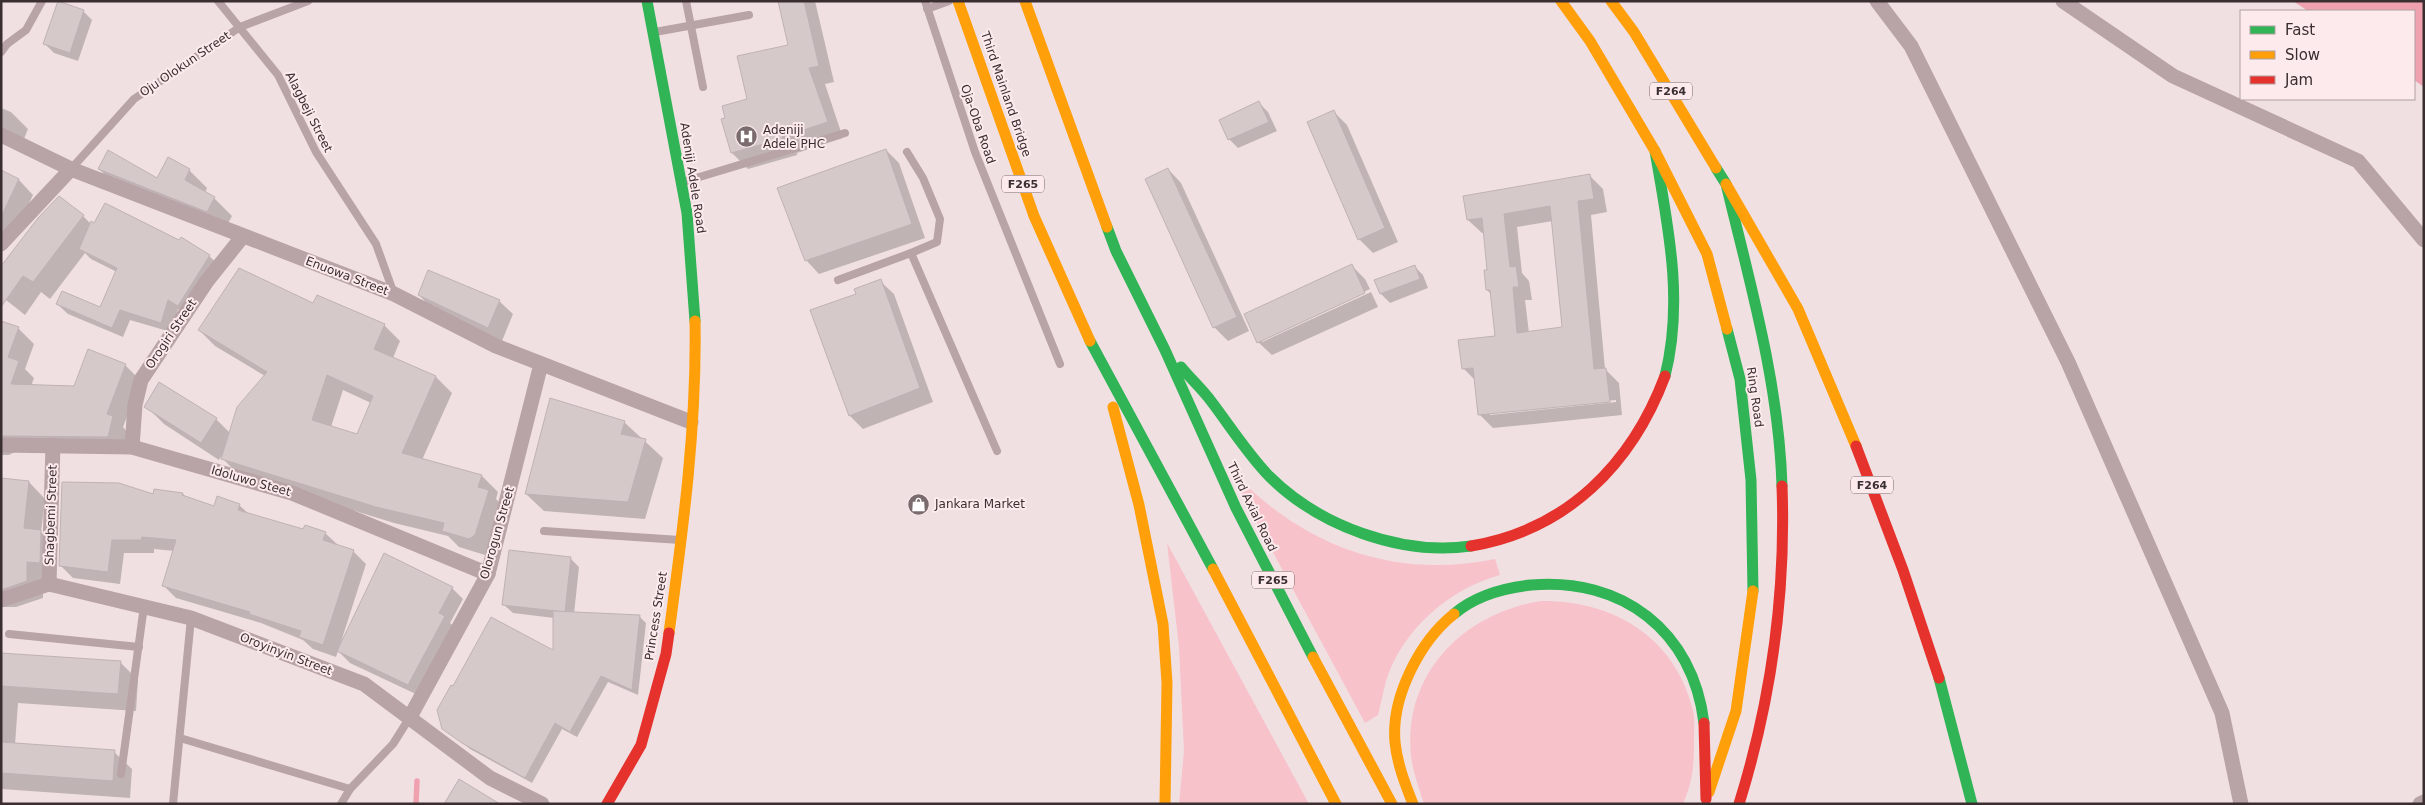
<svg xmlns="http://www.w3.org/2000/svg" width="2425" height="805" viewBox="0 0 2425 805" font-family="'DejaVu Sans',sans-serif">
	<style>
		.green { fill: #f7c2ca }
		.water { fill: #f0a1b0 }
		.shadow { fill: #0003; fill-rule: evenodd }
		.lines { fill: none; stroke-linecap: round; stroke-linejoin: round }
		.stream { stroke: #f0a1b0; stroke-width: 5.5 }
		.building { fill: #d6c9ca; stroke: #c0b2b4; fill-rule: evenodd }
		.lane { stroke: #b8a3a6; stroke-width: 8 }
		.street { stroke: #b8a3a6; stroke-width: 15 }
		.fast { stroke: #30b455; stroke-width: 11 }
		.slow { stroke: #ff9f0a; stroke-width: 11 }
		.jam { stroke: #e5322d; stroke-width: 11 }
		.labels { text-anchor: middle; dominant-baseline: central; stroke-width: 4; stroke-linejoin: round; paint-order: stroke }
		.shield { fill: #fdeaec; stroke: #746668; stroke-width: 1 }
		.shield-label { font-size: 11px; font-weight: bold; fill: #3a2e30 }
		.street-label { font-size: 12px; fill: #3a2e30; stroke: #fdeaec }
		.poi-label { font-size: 12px; fill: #3a2e30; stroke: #fdeaec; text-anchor: start }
	</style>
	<rect width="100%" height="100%" fill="#f1e0e2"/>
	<g class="green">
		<path d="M1250 489C1319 552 1403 578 1495 559L1500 575C1449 589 1402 630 1386 681 1383 692 1381 704 1378 715L1365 723 1241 493Z"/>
		<path d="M1167 543 1309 804H1179L1184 751 1179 647Z"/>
		<path d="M1541 601C1613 600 1675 637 1693 710 1695 719 1694 731 1694 740 1694 765 1693 781 1683 804H1424C1419 788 1413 773 1411 756 1403 673 1464 613 1541 601Z"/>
	</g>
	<path class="water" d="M2293 1H2424V87L2414 80V11H2308Z"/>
	<g class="shadow">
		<path d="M779 1H815L834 82 825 84 843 138 797 153V155L748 169 732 153 727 119 749 99 789 46Z"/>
		<path d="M83 11 92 20 78 61 54 53 45 44Z"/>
		<path d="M1259 103 1268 112 1277 131 1238 148 1229 139 1221 121Z"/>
		<path d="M1 108 11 112 28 129 22 144 1 142Z"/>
		<path d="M1334 112 1347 125 1398 242 1373 253 1359 239Z"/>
		<path d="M886 150 899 163 925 238 819 274 806 260Z"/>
		<path d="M99 169 157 180 189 170 207 188 205 193 214 198 232 216 225 229 116 186Z"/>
		<path d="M1168 169 1181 183 1249 331 1228 341 1214 327Z"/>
		<path d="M1 172 19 180 33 195 15 232 1 238Z"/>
		<path d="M1589 175 1603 189 1607 212 1591 215 1605 369 1619 383 1622 415 1493 428 1479 414 1476 381 1463 368 1496 337 1491 294 1487 290 1489 271 1485 233H1482L1468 220ZM1553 221 1563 328 1529 333 1525 300H1532L1529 281 1522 273 1517 227ZM1616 400V402L1490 415V412Z"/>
		<path d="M83 216 91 224 209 256 220 266 189 316 178 309 171 332 130 320 123 337 68 314 57 304 101 309 117 272 91 259 85 253 50 299 41 292 25 315 1 296Z"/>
		<path d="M1352 266 1365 279 1370 289 1262 339V342L1371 292 1378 307 1272 355 1258 342Z"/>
		<path d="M1414 266 1423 275 1428 288 1390 303 1381 294Z"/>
		<path d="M880 281 894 294 933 402 863 429 850 416 812 311 858 295Z"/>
		<path d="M419 295 499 301 513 314 502 341 432 309Z"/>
		<path d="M314 304 384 325 400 341 393 358 436 377 452 393 422 460 482 476 498 492 496 499 504 507 485 555 459 547 448 536 394 523 239 475 223 459 224 452 219 460 164 424 146 406 159 383 216 419 230 433 265 376 215 346 199 330ZM343 390 371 403 357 435 331 427Z"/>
		<path d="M1 322 18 328 34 344 25 369 34 378 31 386 75 387 125 365 141 381 123 427 128 433 123 453 17 451 9 455H1Z"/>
		<path d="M624 422 663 458 645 519 544 511 526 494Z"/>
		<path d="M1 479 29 482 45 499 41 532 57 548 43 578V598L16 607H1Z"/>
		<path d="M155 491 183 494 187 498 215 507 239 505 249 514 304 531 325 533 338 545 353 551 366 564 340 645 452 588 463 599 450 623 456 628 420 696 350 663 338 651 336 657 313 649 303 640 261 623 176 598 163 585 174 551 154 549V553H124L120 584 73 578 60 565 154 496Z"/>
		<path d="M570 558 579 567 574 614 639 616 646 623 638 695 608 682 577 737 562 729 532 783 470 749 444 728 555 653 554 618 513 613 504 605Z"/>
		<path d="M1 654 120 662 138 680 136 711 18 703 15 745 114 752 132 769 130 798 1 789Z"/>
	</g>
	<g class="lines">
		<path class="stream" d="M416 804 417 781"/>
	</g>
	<g class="building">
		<path d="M58 1 84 10 70 53 43 44Z"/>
		<path d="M778 1H804L819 66 809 68 828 122 782 137V139L731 153 721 119 725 118 722 106 747 99 737 56 788 45Z"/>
		<path d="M1259 101 1269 122 1228 140 1219 120Z"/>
		<path d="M1334 110 1385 228 1358 240 1307 122Z"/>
		<path d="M886 149 912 224 805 261 777 188Z"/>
		<path d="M108 150 157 178 168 157 190 169 185 180 215 197 207 212 98 169Z"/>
		<path d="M1168 168 1237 317 1213 328 1145 179Z"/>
		<path d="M1 170 19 179 1 217Z"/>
		<path d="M1590 174 1594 199 1578 201 1594 369 1606 368 1610 402 1478 415 1473 368 1462 369 1458 340 1495 336 1490 290H1486L1484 270H1487L1482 218 1467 220 1463 196ZM1550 206 1562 327 1517 333 1513 287H1519L1516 266 1510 267 1504 214Z"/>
		<path d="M59 196 84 215 33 282 23 276 1 307V266L38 218Z"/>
		<path d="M105 203 179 240 181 237 210 255 178 306 168 300 161 323 120 310 112 328 56 304 62 291 100 307 117 268 79 249 91 221 94 223Z"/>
		<path d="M1352 264 1365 293 1257 343 1244 314Z"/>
		<path d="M1415 265 1420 279 1380 294 1374 280Z"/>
		<path d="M239 268 313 303 317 295 385 324 374 349 436 376 402 453 482 475 478 487 489 490 475 535 469 539 442 531 444 523 376 507 221 459 237 407 267 372 198 330ZM327 375 373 396 357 434 312 420Z"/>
		<path d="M428 270 500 300 488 328 418 295Z"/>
		<path d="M881 279 920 388 849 416 810 310 856 294 854 289Z"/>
		<path d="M1 321 19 327 8 357 19 361 11 384 74 386 88 349 126 364 107 414 113 416 108 437 1 436Z"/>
		<path d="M159 382 217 418 201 443 144 407Z"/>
		<path d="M550 398 625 421 621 434 646 439 628 502 525 494Z"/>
		<path d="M1 478 29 481 24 528 41 530 40 563 27 562V581L1 590Z"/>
		<path d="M62 482 119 483 153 494 154 489 183 493 182 495 214 506 217 496 240 504 238 510 272 520 303 529 305 525 326 532 323 540 354 550 323 645 299 637 301 631 249 614 250 612 162 586 176 540 142 537 141 540H112L108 572 59 566Z"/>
		<path d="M509 550 571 557 565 612 502 605Z"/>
		<path d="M384 553 453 587 439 613 445 616 408 685 337 651Z"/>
		<path d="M553 611 640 615 632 690 601 676 570 732 555 723 525 778 462 743 442 729 437 710 451 685 453 686 491 617 553 650Z"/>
		<path d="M1 653 121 661 118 694 1 686Z"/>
		<path d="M1 742 115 750 113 781 1 773Z"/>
		<path d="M459 779 500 804H444Z"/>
	</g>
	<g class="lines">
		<g class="lane">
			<path d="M218 1 278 75 316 152 376 244 394 294"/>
			<path d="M686 1 703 87"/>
			<path d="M925 1 975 152 1060 364"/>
			<path d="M927 9 949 1"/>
			<path d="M655 32 749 15"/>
			<path d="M1 52 7 44 26 30 42 1"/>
			<path d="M907 152 923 178 940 219 937 242 911 253"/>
			<path d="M71 169 134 99 240 27 308 1"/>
			<path d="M683 182 845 133"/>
			<path d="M838 280 911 253 997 451"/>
			<path d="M544 531 680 540"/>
			<path d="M9 634 139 647"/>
			<path d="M180 738 350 789"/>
			<path d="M121 774 144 606"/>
			<path d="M173 804 191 618"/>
			<path d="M341 804 350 789 393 744 410 717"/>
		</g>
		<g class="street">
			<path d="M1877 1 1911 46 2068 362 2222 713 2241 804"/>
			<path d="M2063 1 2173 76 2358 161 2424 240"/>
			<path d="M1 135 71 169 394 294 496 346 691 422"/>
			<path d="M1 244 71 169"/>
			<path d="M1 445 132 447 292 493 488 574"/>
			<path d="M132 447 135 405 141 380 207 281 243 236"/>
			<path d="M49 584 53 445"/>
			<path d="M1 600 49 584 191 618 364 684 490 778 542 804"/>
			<path d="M410 717 488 574 541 364"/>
			<path d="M2420 804 2424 802"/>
		</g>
		<g class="fast">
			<path d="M647 1 687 213 695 321"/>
			<path d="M1655 151C1668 226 1684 301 1665 376"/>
			<path d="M1716 168 1726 184C1750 283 1779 384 1782 486"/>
			<path d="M1107 227 1116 251 1165 350 1236 508 1313 657"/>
			<path d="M1727 329 1740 379 1751 480 1753 591"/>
			<path d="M1090 341 1213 569"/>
			<path d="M1181 367C1191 379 1202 389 1211 401 1230 426 1247 453 1269 476 1319 526 1401 556 1471 546"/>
			<path d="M1454 614C1475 596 1503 588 1531 585 1622 577 1693 631 1704 723"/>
			<path d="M1939 678 1972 804"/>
		</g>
		<g class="slow">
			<path d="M958 1 1034 216 1090 341"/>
			<path d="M1025 1 1107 227"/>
			<path d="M1561 1 1590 41 1655 151 1707 254 1727 329"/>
			<path d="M1611 1 1634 32 1716 168"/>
			<path d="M1726 184 1798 309 1856 446"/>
			<path d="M1113 407 1139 505 1163 624 1167 683 1165 804"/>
			<path d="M1213 569 1336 804"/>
			<path d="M669 633C683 529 697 426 695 321"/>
			<path d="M1313 657 1392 804"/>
			<path d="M1709 792 1736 711 1753 591"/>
			<path d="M1413 804C1405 784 1397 763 1395 742 1391 697 1420 641 1454 614"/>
		</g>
		<g class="jam">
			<path d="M1856 446 1903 570 1939 678"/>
			<path d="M1471 546C1567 530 1632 464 1665 376"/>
			<path d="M1704 723 1706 799"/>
			<path d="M607 804 641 745 666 654 669 633"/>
			<path d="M1739 804C1771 701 1786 594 1782 486"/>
		</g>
	</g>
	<defs>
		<symbol id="hospital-disc" viewBox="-11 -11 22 22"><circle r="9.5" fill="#7a6c6e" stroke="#fdeaec"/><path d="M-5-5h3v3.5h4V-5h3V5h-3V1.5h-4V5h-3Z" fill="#fff"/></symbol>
		<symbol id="shop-disc" viewBox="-11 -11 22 22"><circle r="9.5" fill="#7a6c6e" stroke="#fdeaec"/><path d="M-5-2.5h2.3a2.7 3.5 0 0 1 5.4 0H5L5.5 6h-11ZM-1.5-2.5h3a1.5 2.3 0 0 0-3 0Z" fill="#fff"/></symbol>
	</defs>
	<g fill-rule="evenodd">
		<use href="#hospital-disc" x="734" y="124" width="25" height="25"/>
		<use href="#shop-disc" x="906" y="492" width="25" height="25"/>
	</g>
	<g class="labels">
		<g class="shield">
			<rect x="1650" y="82.5" width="42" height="17" rx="4"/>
			<rect x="1002" y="175.5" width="42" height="17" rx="4"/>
			<rect x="1851" y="476.5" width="42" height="17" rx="4"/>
			<rect x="1252" y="571.5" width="42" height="17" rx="4"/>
		</g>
		<g class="shield-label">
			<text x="1671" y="91">F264</text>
			<text x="1023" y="184">F265</text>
			<text x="1872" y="485">F264</text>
			<text x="1273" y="580">F265</text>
		</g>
		<g class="street-label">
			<text transform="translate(185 64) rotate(-34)">Oju Olokun Street</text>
			<text transform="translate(1006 94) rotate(71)">Third Mainland Bridge</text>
			<text transform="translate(309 112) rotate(63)">Alagbeji Street</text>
			<text transform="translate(978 124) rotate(71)">Oja-Oba Road</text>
			<text transform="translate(693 178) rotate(81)">Adeniji Adele Road</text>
			<text transform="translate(347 276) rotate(21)">Enuowa Street</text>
			<text transform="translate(171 334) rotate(-56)">Orogiri Street</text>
			<text transform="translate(1755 397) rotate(82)">Ring Road</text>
			<text transform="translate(251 481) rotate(16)">Idoluwo Steet</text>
			<text transform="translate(1252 507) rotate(64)">Third Axial Road</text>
			<text transform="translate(51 515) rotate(-88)">Shagbemi Street</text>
			<text transform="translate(497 533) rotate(-74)">Olorogun Street</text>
			<text transform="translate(656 616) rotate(-81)">Princess Street</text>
			<text transform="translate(286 654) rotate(21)">Oroyinyin Street</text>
		</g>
		<g class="poi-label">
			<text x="763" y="130">Adeniji<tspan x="763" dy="14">Adele PHC</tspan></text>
			<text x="935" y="504">Jankara Market</text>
		</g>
	</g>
	<rect width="2425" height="805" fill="none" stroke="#3a2e30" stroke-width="5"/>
	<rect x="2240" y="10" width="175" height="90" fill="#fdeaec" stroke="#af9fa1"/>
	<rect x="2250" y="26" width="25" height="8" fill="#30b455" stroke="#af9fa1"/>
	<text x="2285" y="35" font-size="15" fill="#3a2e30">Fast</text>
	<rect x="2250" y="51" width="25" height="8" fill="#ff9f0a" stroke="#af9fa1"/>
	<text x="2285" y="60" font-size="15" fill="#3a2e30">Slow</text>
	<rect x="2250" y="76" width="25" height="8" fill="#e5322d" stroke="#af9fa1"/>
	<text x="2285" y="85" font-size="15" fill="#3a2e30">Jam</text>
</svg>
